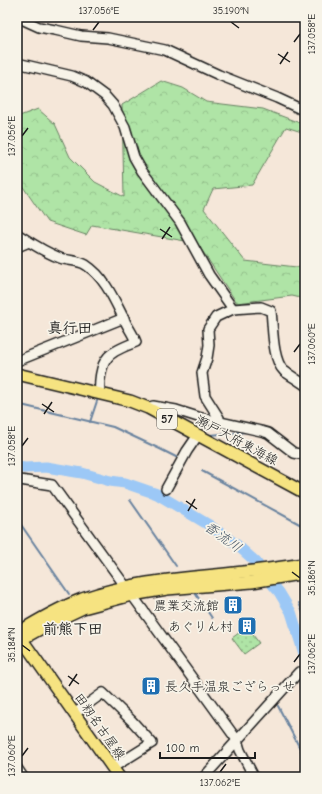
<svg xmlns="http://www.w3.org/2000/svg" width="322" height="794" viewBox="0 0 322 794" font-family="'Comic Neue','Klee One',sans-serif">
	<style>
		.grass { fill: url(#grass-dots); stroke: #668061 }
		.forest { fill: url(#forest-crowns); stroke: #668061 }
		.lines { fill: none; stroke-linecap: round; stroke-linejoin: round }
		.stream { stroke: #69839f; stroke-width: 2 }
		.river { stroke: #9cc8f6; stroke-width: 11 }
		.minor-casing { stroke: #1c1c1c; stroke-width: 12 }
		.major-casing { stroke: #1c1c1c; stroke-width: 14 }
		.minor { stroke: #f7f3e8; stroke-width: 9 }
		.major { stroke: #f6e381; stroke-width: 11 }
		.ticks { fill: none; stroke: #1c1c1c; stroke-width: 1.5 }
		.labels { text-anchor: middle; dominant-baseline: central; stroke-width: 3.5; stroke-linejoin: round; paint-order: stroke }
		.shield { fill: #f7f3e8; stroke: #5e5c59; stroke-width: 1 }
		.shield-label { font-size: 12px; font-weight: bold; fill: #1c1c1c }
		.street-label { font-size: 13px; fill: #1c1c1c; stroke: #f7f3e8 }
		.poi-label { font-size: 13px; fill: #1c1c1c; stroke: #f7f3e8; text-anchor: end }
		.water-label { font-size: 14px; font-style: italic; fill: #495868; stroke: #f7f3e8 }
		.quarter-label { font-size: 15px; font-weight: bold; fill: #1c1c1c; stroke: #f7f3e8 }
		.neatline { fill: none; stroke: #1c1c1c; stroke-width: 1.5 }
		.ticks-label { font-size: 10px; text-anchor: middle; fill: #1c1c1c }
	</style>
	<defs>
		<pattern id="grass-dots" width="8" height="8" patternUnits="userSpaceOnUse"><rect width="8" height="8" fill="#afe4a6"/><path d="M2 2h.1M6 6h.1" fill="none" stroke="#96c38e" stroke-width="1.8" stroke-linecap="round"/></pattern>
		<pattern id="forest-crowns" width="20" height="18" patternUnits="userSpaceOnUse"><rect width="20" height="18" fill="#afe4a6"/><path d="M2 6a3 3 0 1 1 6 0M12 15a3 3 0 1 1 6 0" fill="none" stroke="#96c38e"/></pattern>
	</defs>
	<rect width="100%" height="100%" fill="#f5e7d9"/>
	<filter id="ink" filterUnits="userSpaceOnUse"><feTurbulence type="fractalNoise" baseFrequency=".025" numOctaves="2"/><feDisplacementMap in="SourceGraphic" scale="8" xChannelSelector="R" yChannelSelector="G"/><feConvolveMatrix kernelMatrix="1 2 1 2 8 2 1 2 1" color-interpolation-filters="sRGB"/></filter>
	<g filter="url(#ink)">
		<path class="grass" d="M247 627 259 643 244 654 232 638Z"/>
		<path class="forest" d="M161 81 183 88 206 102 263 109 305 125V133L286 127 252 185 213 189 204 209 245 261 305 268V299L292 296 237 303 197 243 92 225 86 235 47 222 17 178V117L38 109 55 124 70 157 95 182 124 197 122 105Z"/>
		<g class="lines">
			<g class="stream">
				<path d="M17 404 113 427 160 449 180 459"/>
				<path d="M90 422 97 401"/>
				<path d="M209 435 248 432"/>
				<path d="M202 471 305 527"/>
				<path d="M164 499 169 491"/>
				<path d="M130 500 176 566"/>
				<path d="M17 519 69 594"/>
				<path d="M195 593 212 618"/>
				<path d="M299 603 305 618"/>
				<path d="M278 706 305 758"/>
			</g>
			<path class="river" d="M17 467 25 468 46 467 82 473 110 481 125 483 157 494 209 525 237 545 256 562 266 577 279 592 291 612 305 657"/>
			<defs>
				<g id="minor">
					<path d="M17 17 39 27 55 30 81 36 108 38 165 50 219 75 277 98 305 111"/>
					<path d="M17 63 72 76 86 82 105 96 113 105 125 127 134 157 142 171 180 222 209 275 233 309"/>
					<path d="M17 234C31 243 44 252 60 258 68 261 79 260 86 265 106 278 115 302 126 323 129 329 133 334 136 342 128 345 113 351 108 357 100 366 99 383 100 394"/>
					<path d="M17 247 29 242"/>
					<path d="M17 361 124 318"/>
					<path d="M148 408 153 406 176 410 198 417 261 431 268 433 294 453 305 455"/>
					<path d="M219 422V418L205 396 202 373 207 358 209 345 208 329 216 317 233 309 261 307 271 311C273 326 272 360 284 371 291 376 298 380 305 385"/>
					<path d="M17 482 20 480 52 485 126 587"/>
					<path d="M166 489 187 451 198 435"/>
					<path d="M132 595 237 740 240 750 254 777"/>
					<path d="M74 714 103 693 132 721 152 743 112 768"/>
					<path d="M17 768 23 777"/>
					<path d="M204 777 299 672"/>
				</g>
				<g id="major">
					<path d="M17 374 130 401 148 408 305 493"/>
					<path d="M17 633C38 620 59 608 82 599 139 579 194 578 253 571 271 569 288 566 305 564"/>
					<path d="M18 634 119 777"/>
					<path d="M22 639 49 624 83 608 132 595 167 589 252 582 305 573"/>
				</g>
			</defs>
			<use href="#minor" class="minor-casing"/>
			<use href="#major" class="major-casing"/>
			<use href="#minor" class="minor"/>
			<use href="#major" class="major"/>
		</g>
	</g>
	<path class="ticks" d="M231 22 239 28M93 30 99 22M294 42 300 34M278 54 290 62M280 64 288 52M22 136 28 128M160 229 172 237M162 239 170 227M294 352 300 344M42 404 54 412M44 414 52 402M22 446 28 438M186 501 197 509M188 511 195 499M292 572 300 578M22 645 30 651M294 662 300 654M68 676 79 684M69 686 77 674M22 756 28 748M220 772 226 764"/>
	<defs>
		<symbol id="building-square" viewBox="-11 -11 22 22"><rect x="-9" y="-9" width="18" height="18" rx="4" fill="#1f6fb2" stroke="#f7f3e8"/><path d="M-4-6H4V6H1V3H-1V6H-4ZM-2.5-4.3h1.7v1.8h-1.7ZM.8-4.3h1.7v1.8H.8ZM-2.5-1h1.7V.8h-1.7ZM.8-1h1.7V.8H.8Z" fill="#fff"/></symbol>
	</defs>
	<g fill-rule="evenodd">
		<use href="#building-square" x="222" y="594" width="22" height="22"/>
		<use href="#building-square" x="236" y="615" width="22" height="22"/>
		<use href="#building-square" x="140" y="675" width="22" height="22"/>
	</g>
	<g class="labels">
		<rect class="shield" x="157" y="409" width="20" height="20" rx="3"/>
		<g class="shield-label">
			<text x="167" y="419">57</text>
		</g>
		<g class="street-label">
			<text transform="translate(237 440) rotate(28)">瀬戸大府東海線</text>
			<text transform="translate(100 726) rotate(55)">田籾名古屋線</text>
		</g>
		<g class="poi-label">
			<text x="219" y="605">農業交流館</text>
			<text x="233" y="626">あぐりん村</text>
			<text x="165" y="686" text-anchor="start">長久手温泉ござらっせ</text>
		</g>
		<g class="water-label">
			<text transform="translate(223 537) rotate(36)">香流川</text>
		</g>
		<g class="quarter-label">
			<text x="70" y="328">真行田</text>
			<text x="73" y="629">前熊下田</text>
		</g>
	</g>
	<rect width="322" height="794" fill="none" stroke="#f7f3e8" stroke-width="44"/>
	<path d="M160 752v6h95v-6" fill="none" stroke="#1c1c1c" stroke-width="2"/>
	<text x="166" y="752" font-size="12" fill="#1c1c1c" stroke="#f7f3e8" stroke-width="3" paint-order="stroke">100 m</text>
	<rect x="22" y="22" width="278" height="750" class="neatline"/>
	<g class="ticks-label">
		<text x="99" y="14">137.056°E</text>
		<text x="231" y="14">35.190°N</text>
		<text transform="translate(311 34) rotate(-90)" y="4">137.058°E</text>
		<text transform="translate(11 136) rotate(-90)" y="4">137.056°E</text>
		<text transform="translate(311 344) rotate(-90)" y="4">137.060°E</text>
		<text transform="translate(11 446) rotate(-90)" y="4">137.058°E</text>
		<text transform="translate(311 578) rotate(-90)" y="4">35.186°N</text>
		<text transform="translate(11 645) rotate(-90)" y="4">35.184°N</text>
		<text transform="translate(311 654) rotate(-90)" y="4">137.062°E</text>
		<text transform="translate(11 756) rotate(-90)" y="4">137.060°E</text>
		<text x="220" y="786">137.062°E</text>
	</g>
</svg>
